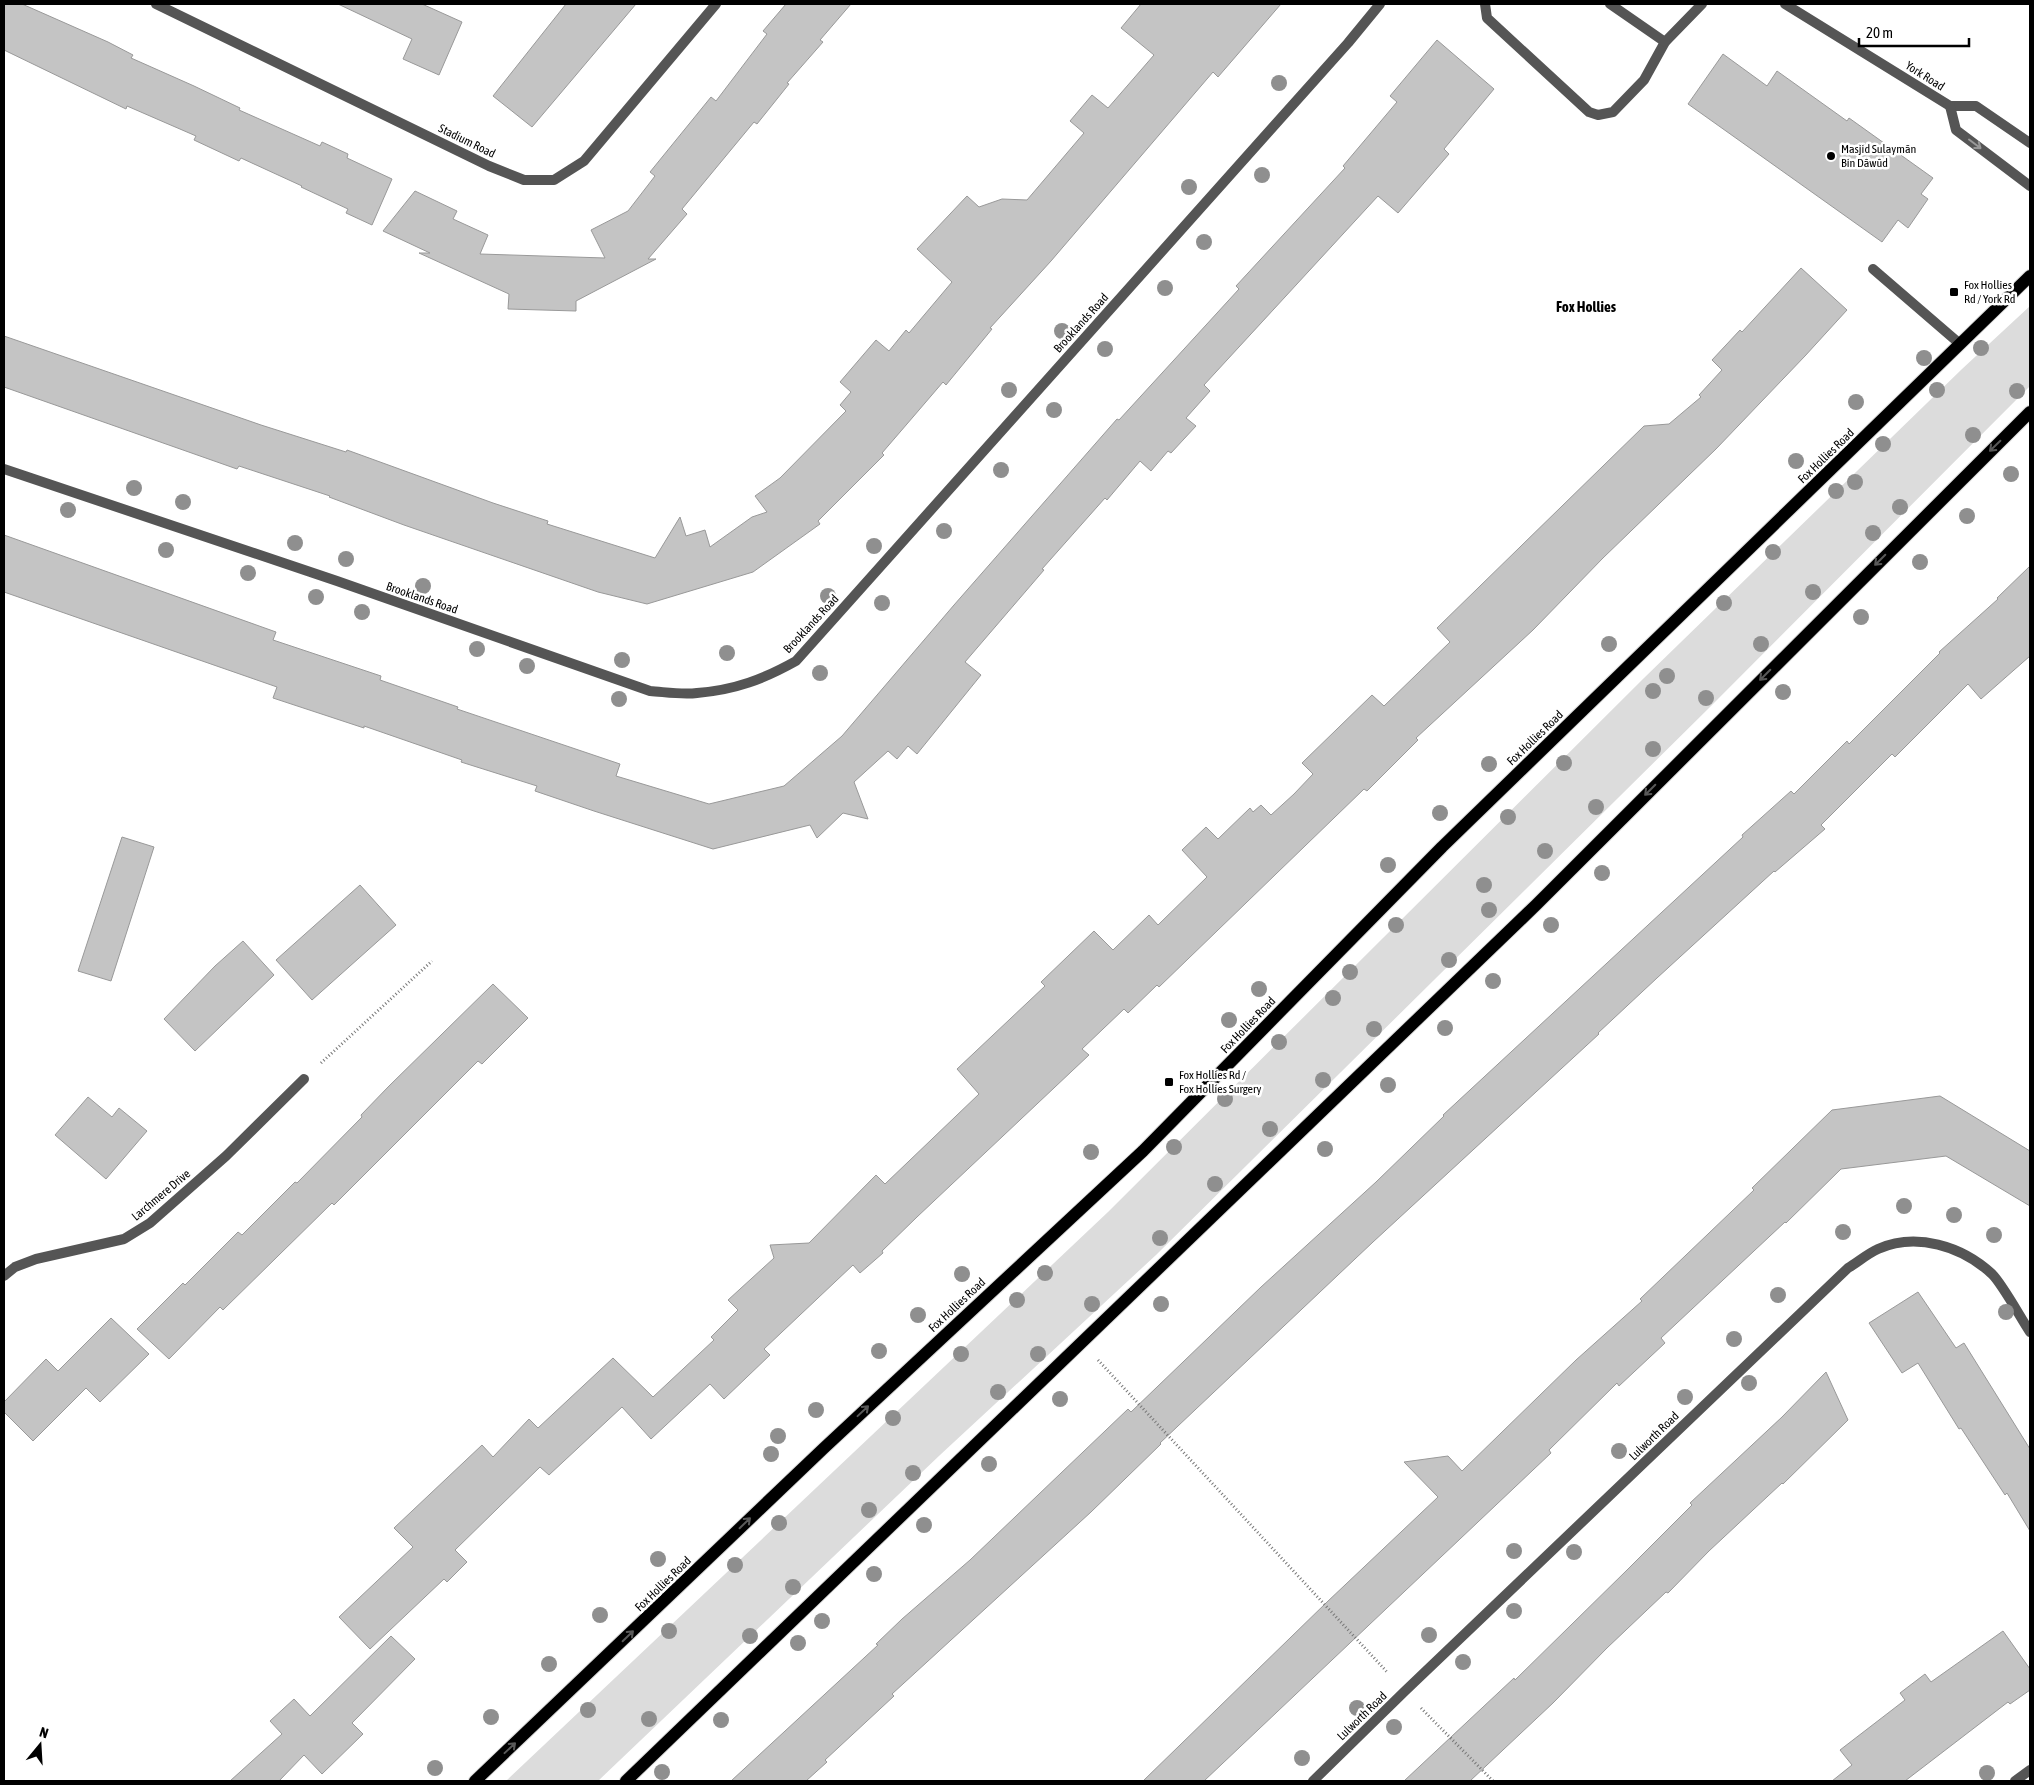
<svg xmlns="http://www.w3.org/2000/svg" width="2034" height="1785" viewBox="0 0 2034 1785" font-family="'Asap Condensed',sans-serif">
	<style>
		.green { fill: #dcdcdc }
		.building { fill: #c4c4c4; stroke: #999 }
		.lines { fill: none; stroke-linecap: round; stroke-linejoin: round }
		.primary-casing { stroke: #dbdbdb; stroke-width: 14 }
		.path { stroke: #777; stroke-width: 3; stroke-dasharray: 1 2.5; stroke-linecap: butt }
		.lane { stroke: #555; stroke-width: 10 }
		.street { stroke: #555; stroke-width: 10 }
		.primary { stroke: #000; stroke-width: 12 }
		.tree { fill: #8f8f8f }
		.oneway { stroke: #999 }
		.oneway2 { stroke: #595959 }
		.poi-dot { fill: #000; stroke: #fff; stroke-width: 2 }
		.labels { text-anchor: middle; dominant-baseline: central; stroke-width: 5; stroke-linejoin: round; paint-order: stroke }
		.street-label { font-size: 12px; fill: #000; stroke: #fff }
		.poi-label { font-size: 12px; fill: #000; stroke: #fff; text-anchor: start }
		.quarter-label { font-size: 15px; font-weight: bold; fill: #000; stroke: #fff }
	</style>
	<rect width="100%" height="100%" fill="#fff"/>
	<path class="green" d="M2030 306V386L1710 707 1156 1255 940 1455 598 1781H506L1108 1212 1644 678 1962 369Z"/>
	<g class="building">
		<path d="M4 4H22L108 42 133 55 131 58 194 86 240 108 239 110 320 146 322 142 348 154 347 158 392 179 372 225 346 213 348 209 301 187 302 186 241 158 239 161 194 140 196 136 127 106 126 109 4 50Z"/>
		<path d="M338 4H422L462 22 439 75 403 59 412 39Z"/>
		<path d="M566 4H636L532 127 493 96Z"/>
		<path d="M786 4H851L820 40 823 42 787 83 789 84 757 124 754 122 682 209 687 214 648 259H656L576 301V311L508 309 509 294 419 253H430L383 231 415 191 457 211 453 219 488 235 480 254 605 258 591 230 628 211 655 176 650 172 711 97 716 101 767 34 763 31Z"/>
		<path d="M1141 4H1281L1218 77 1213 72 1051 261 990 328 992 329 946 385 943 382 913 417 882 453 884 455 818 521 820 524 753 572 647 604 598 592 404 525 329 497 330 496 239 466 237 469 4 387V336L261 425 346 452 347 450 493 503 548 521 547 524 655 558 680 517 686 536 705 530 710 547 752 517 767 512 755 496 780 478 846 411 840 405 851 392 840 382 876 340 889 351 906 330 909 333 952 282 917 249 967 196 979 207 1002 199 1027 200 1084 133 1070 121 1092 95 1108 108 1154 55 1121 28Z"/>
		<path d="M1437 40 1494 89 1444 149 1449 154 1398 213 1378 196 1204 385 1210 391 1186 418 1196 426 1171 453 1168 451 1151 471 1140 461 1107 500 1105 498 1042 569 1044 570 965 662 981 675 917 754 908 746 897 759 888 751 854 782 868 819 843 813 817 838 810 825 713 849 594 811 535 791 537 786 461 762 462 760 364 726V728L273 698 277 687 4 592V535L276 632 273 640 381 676 380 680 458 707 457 709 620 764 616 776 709 804 784 786 842 736 954 605 1117 419 1119 420 1239 289 1236 286 1345 168 1343 166 1397 102 1390 96Z"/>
		<path d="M1723 54 1767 86 1777 71 1847 121 1849 118 1933 178 1921 194 1928 199 1908 228 1898 220 1882 242 1688 104Z"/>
		<path d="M1801 268 1847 310 1805 356 1716 449 1603 558 1533 630 1416 738 1418 740 1367 791 1364 789 1159 987 1157 985 1128 1013 1124 1009 1082 1049 1089 1055 917 1217 882 1251 883 1253 860 1273 853 1265 764 1349 770 1355 724 1399 710 1384 651 1439 622 1407 549 1475 540 1467 455 1550 467 1562 447 1582 444 1579 370 1649 339 1617 413 1547 394 1528 482 1445 493 1457 529 1419 538 1428 613 1358 653 1397 714 1340 711 1337 738 1310 728 1300 774 1258 770 1245 809 1243 876 1175 885 1184 979 1094 957 1069 1045 986 1041 982 1094 931 1113 950 1149 915 1158 925 1207 877 1182 850 1206 827 1218 839 1250 808 1253 812 1261 805 1271 815 1294 794 1313 774 1302 763 1372 695 1384 706 1450 642 1437 628 1644 426 1669 424 1701 397 1699 395 1722 370 1712 360 1740 330 1742 332Z"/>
		<path d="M2030 566V656L1981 699 1968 684 1895 757 1892 754 1821 825 1825 829 1775 872 1774 871 1657 978 1598 1033 1599 1034 1373 1242 1160 1443 1161 1444 1091 1512 892 1694 894 1696 825 1760 827 1762 806 1781H731L878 1645 876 1644 902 1619 970 1560 1128 1409 1131 1412 1261 1287 1376 1182 1444 1116 1443 1115 1743 837 1742 835 1791 791 1794 794 1847 741 1849 744 1940 653 1939 652 1998 599 1997 598Z"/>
		<path d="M122 837 154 847 111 981 78 971Z"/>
		<path d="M360 885 396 925 312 1000 276 960Z"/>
		<path d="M243 941 274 975 195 1051 164 1019 215 966Z"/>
		<path d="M493 984 528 1018 482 1064 478 1061 334 1205 332 1203 223 1310 220 1307 169 1359 137 1329 183 1283 185 1285 238 1232 242 1235 295 1182 297 1183 362 1117 361 1115 389 1086Z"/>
		<path d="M1940 1096 2030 1151V1206L1946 1156 1841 1169 1786 1223 1785 1222 1661 1338 1665 1343 1619 1386 1617 1383 1549 1450 1551 1453 1204 1781H1143L1327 1602 1438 1497 1404 1462 1448 1456 1462 1471 1576 1360 1642 1301 1640 1299 1754 1190 1752 1188 1832 1110Z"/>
		<path d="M88 1097 112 1117 119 1108 147 1131 106 1179 55 1135Z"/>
		<path d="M1918 1292 1956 1348 1964 1343 2030 1449V1531L2007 1493 2005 1495 1961 1428 1959 1429 1918 1363 1902 1373 1869 1323Z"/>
		<path d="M111 1318 149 1354 100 1402 86 1388 33 1441 4 1412V1402L46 1359 58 1371Z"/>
		<path d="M1826 1372 1848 1420 1783 1484 1782 1483 1709 1551 1668 1593 1666 1592 1607 1648 1553 1703 1470 1781H1404L1514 1678 1515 1680 1627 1570 1692 1505 1690 1503 1782 1417Z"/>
		<path d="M2003 1631 2030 1669V1690L2010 1704 2008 1702 1905 1781H1832L1852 1765 1840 1750 1905 1700 1900 1693 1925 1674 1931 1682Z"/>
		<path d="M391 1636 415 1659 352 1723 363 1734 322 1774 304 1755 279 1781H230L282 1734 270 1721 294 1699 310 1716Z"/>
	</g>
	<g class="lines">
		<defs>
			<g id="primary">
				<path d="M475 1781 824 1448 1143 1151 1442 847 2030 276"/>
				<path d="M626 1781 1536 905 2030 412"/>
			</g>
		</defs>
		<use href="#primary" class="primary-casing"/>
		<g class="path">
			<path d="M321 1063 432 961"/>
			<path d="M1098 1360 1388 1673"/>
			<path d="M1421 1708 1493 1781"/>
		</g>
		<g class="lane">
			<path d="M1485 4 1487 18 1589 112 1598 115 1613 112 1644 80 1665 42 1702 4"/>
			<path d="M1610 4 1665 42"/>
			<path d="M1873 269 1960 344"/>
		</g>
		<g class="street">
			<path d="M156 4 489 166 524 180H554L584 161 716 4"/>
			<path d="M1785 4 1950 106H1976L2030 143"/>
			<path d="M1950 106 1956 130 2030 186"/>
			<path d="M4 469 337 581 650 691C665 692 682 695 697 693 735 690 764 679 796 661L1348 43 1380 4"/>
			<path d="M4 1276 15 1267 36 1259 124 1239 150 1223 226 1156 304 1079"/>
			<path d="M1313 1781 1405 1691 1848 1268C1858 1262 1867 1254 1878 1249 1916 1232 1962 1246 1992 1274 2003 1285 2020 1317 2030 1332"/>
			<path d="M2015 1781 2030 1770"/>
		</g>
		<use href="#primary" class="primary"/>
	</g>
	<g class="tree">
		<circle cx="1279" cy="83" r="8"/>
		<circle cx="1262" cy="175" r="8"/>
		<circle cx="1189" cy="187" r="8"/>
		<circle cx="1204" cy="242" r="8"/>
		<circle cx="1165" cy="288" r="8"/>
		<circle cx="1062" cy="331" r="8"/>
		<circle cx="1981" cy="348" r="8"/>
		<circle cx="1105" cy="349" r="8"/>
		<circle cx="1924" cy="358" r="8"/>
		<circle cx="1009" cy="390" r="8"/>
		<circle cx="1937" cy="390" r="8"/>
		<circle cx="2017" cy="391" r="8"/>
		<circle cx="1856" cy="402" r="8"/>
		<circle cx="1054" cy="410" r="8"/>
		<circle cx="1973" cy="435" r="8"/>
		<circle cx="1883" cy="444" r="8"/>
		<circle cx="1796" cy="461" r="8"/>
		<circle cx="1001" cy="470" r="8"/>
		<circle cx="2011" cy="474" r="8"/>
		<circle cx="1855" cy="482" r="8"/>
		<circle cx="134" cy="488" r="8"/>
		<circle cx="1836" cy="491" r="8"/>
		<circle cx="183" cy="502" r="8"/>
		<circle cx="1900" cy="507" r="8"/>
		<circle cx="68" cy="510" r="8"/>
		<circle cx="1967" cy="516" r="8"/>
		<circle cx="944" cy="531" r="8"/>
		<circle cx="1873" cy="533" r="8"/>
		<circle cx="295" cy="543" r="8"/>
		<circle cx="874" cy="546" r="8"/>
		<circle cx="166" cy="550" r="8"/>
		<circle cx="1773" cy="552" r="8"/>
		<circle cx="346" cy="559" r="8"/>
		<circle cx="1920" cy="562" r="8"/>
		<circle cx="248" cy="573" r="8"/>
		<circle cx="423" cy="586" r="8"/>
		<circle cx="1813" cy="592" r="8"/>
		<circle cx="828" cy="596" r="8"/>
		<circle cx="316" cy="597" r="8"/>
		<circle cx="882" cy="603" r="8"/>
		<circle cx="1724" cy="603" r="8"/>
		<circle cx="362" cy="612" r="8"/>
		<circle cx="1861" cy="617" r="8"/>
		<circle cx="1609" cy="644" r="8"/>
		<circle cx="1761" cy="644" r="8"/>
		<circle cx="477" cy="649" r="8"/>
		<circle cx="727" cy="653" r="8"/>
		<circle cx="622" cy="660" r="8"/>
		<circle cx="527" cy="666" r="8"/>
		<circle cx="820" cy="673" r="8"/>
		<circle cx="1667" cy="676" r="8"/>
		<circle cx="1653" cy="691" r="8"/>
		<circle cx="1783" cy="692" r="8"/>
		<circle cx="1706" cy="698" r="8"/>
		<circle cx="619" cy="699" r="8"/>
		<circle cx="1653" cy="749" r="8"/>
		<circle cx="1564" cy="763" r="8"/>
		<circle cx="1489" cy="764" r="8"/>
		<circle cx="1596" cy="807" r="8"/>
		<circle cx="1440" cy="813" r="8"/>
		<circle cx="1508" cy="817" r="8"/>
		<circle cx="1545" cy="851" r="8"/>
		<circle cx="1388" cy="865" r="8"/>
		<circle cx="1602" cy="873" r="8"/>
		<circle cx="1484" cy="885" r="8"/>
		<circle cx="1489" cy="910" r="8"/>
		<circle cx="1396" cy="925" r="8"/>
		<circle cx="1551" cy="925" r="8"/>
		<circle cx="1449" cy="960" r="8"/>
		<circle cx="1350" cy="972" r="8"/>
		<circle cx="1493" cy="981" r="8"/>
		<circle cx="1259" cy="989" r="8"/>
		<circle cx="1333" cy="998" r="8"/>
		<circle cx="1229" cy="1020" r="8"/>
		<circle cx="1445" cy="1028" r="8"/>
		<circle cx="1374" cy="1029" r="8"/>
		<circle cx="1279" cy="1042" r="8"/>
		<circle cx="1323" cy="1080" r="8"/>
		<circle cx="1388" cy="1085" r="8"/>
		<circle cx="1225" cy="1099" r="8"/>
		<circle cx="1270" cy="1129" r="8"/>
		<circle cx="1174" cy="1147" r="8"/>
		<circle cx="1325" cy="1149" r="8"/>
		<circle cx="1091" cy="1152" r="8"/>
		<circle cx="1215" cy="1184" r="8"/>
		<circle cx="1904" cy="1206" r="8"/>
		<circle cx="1954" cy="1215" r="8"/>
		<circle cx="1843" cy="1232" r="8"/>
		<circle cx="1994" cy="1235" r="8"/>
		<circle cx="1160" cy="1238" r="8"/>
		<circle cx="1045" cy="1273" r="8"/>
		<circle cx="962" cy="1274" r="8"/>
		<circle cx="1778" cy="1295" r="8"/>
		<circle cx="1017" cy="1300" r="8"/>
		<circle cx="1092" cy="1304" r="8"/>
		<circle cx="1161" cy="1304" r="8"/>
		<circle cx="2006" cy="1312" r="8"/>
		<circle cx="918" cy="1315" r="8"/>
		<circle cx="1734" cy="1339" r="8"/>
		<circle cx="879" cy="1351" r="8"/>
		<circle cx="961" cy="1354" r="8"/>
		<circle cx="1038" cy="1354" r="8"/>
		<circle cx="1749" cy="1383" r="8"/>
		<circle cx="998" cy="1392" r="8"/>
		<circle cx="1685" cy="1397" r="8"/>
		<circle cx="1060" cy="1399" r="8"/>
		<circle cx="816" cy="1410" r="8"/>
		<circle cx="893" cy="1418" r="8"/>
		<circle cx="778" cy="1436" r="8"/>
		<circle cx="1619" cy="1451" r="8"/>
		<circle cx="771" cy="1454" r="8"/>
		<circle cx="989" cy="1464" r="8"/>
		<circle cx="913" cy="1473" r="8"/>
		<circle cx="869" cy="1510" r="8"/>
		<circle cx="779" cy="1523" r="8"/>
		<circle cx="924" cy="1525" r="8"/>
		<circle cx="1514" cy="1551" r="8"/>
		<circle cx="1574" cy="1552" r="8"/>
		<circle cx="658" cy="1559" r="8"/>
		<circle cx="735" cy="1565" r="8"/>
		<circle cx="874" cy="1574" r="8"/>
		<circle cx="793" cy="1587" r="8"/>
		<circle cx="1514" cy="1611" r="8"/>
		<circle cx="600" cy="1615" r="8"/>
		<circle cx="822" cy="1621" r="8"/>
		<circle cx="669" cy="1631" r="8"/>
		<circle cx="1429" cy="1635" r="8"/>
		<circle cx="750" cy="1636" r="8"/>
		<circle cx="798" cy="1643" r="8"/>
		<circle cx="1463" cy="1662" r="8"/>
		<circle cx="549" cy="1664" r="8"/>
		<circle cx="1357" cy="1708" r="8"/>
		<circle cx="588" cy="1710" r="8"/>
		<circle cx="491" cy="1717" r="8"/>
		<circle cx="649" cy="1719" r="8"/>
		<circle cx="721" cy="1720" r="8"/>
		<circle cx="1394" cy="1727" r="8"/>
		<circle cx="1302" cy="1758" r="8"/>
		<circle cx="435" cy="1768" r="8"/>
		<circle cx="662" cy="1772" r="8"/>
		<circle cx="1987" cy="1773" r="8"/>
	</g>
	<defs><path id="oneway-shaft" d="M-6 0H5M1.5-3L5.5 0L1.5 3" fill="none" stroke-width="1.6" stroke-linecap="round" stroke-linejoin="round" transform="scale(1.25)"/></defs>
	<use class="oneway" href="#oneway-shaft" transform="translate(1975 144) rotate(37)"/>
	<g class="oneway2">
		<use href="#oneway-shaft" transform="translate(1995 446) rotate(136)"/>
		<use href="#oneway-shaft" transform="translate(1880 560) rotate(135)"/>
		<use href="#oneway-shaft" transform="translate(1765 675) rotate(135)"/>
		<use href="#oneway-shaft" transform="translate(1650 790) rotate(135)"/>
		<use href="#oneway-shaft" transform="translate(863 1411) rotate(-43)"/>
		<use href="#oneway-shaft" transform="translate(745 1523) rotate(-44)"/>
		<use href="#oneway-shaft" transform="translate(628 1636) rotate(-44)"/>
		<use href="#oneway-shaft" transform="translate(510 1748) rotate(-43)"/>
	</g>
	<g class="poi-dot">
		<circle cx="1831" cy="156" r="5"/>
		<rect x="1949" y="287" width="10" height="10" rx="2.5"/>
		<rect x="1164" y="1077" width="10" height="10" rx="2.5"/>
	</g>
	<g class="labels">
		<g class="street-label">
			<text transform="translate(1925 76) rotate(32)">York Road</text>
			<text transform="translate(467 141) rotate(26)">Stadium Road</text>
			<text transform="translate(1081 323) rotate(-48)">Brooklands Road</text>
			<text transform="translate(1826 456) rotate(-44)">Fox Hollies Road</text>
			<text transform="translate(422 598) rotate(19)">Brooklands Road</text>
			<text transform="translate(811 624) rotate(-47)">Brooklands Road</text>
			<text transform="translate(1535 738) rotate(-44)">Fox Hollies Road</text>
			<text transform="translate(1248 1025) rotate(-46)">Fox Hollies Road</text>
			<text transform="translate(161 1195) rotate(-40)">Larchmere Drive</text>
			<text transform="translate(957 1305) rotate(-43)">Fox Hollies Road</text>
			<text transform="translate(1654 1436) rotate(-44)">Lulworth Road</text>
			<text transform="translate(663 1584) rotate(-44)">Fox Hollies Road</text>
			<text transform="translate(1362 1716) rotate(-44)">Lulworth Road</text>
		</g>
		<g class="poi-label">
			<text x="1841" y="149">Masjid Sulaymān<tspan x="1841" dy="14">Bin Dāwūd</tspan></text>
			<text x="1964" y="285">Fox Hollies<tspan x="1964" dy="14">Rd / York Rd</tspan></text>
			<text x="1179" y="1075">Fox Hollies Rd /<tspan x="1179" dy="14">Fox Hollies Surgery</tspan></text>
		</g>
		<g class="quarter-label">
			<text x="1586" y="306">Fox Hollies</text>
		</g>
	</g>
	<rect width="2034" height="1785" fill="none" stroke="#000000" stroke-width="10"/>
	<g transform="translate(40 1745) rotate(18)" stroke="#ffffff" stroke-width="4" paint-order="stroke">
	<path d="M0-4L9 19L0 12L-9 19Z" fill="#000000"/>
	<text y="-8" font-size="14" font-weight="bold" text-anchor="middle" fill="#000000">N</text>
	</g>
	<path d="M1859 38v8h110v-8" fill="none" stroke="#000000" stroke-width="2.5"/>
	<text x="1866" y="38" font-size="15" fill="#000000" stroke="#ffffff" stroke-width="4" paint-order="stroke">20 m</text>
</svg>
